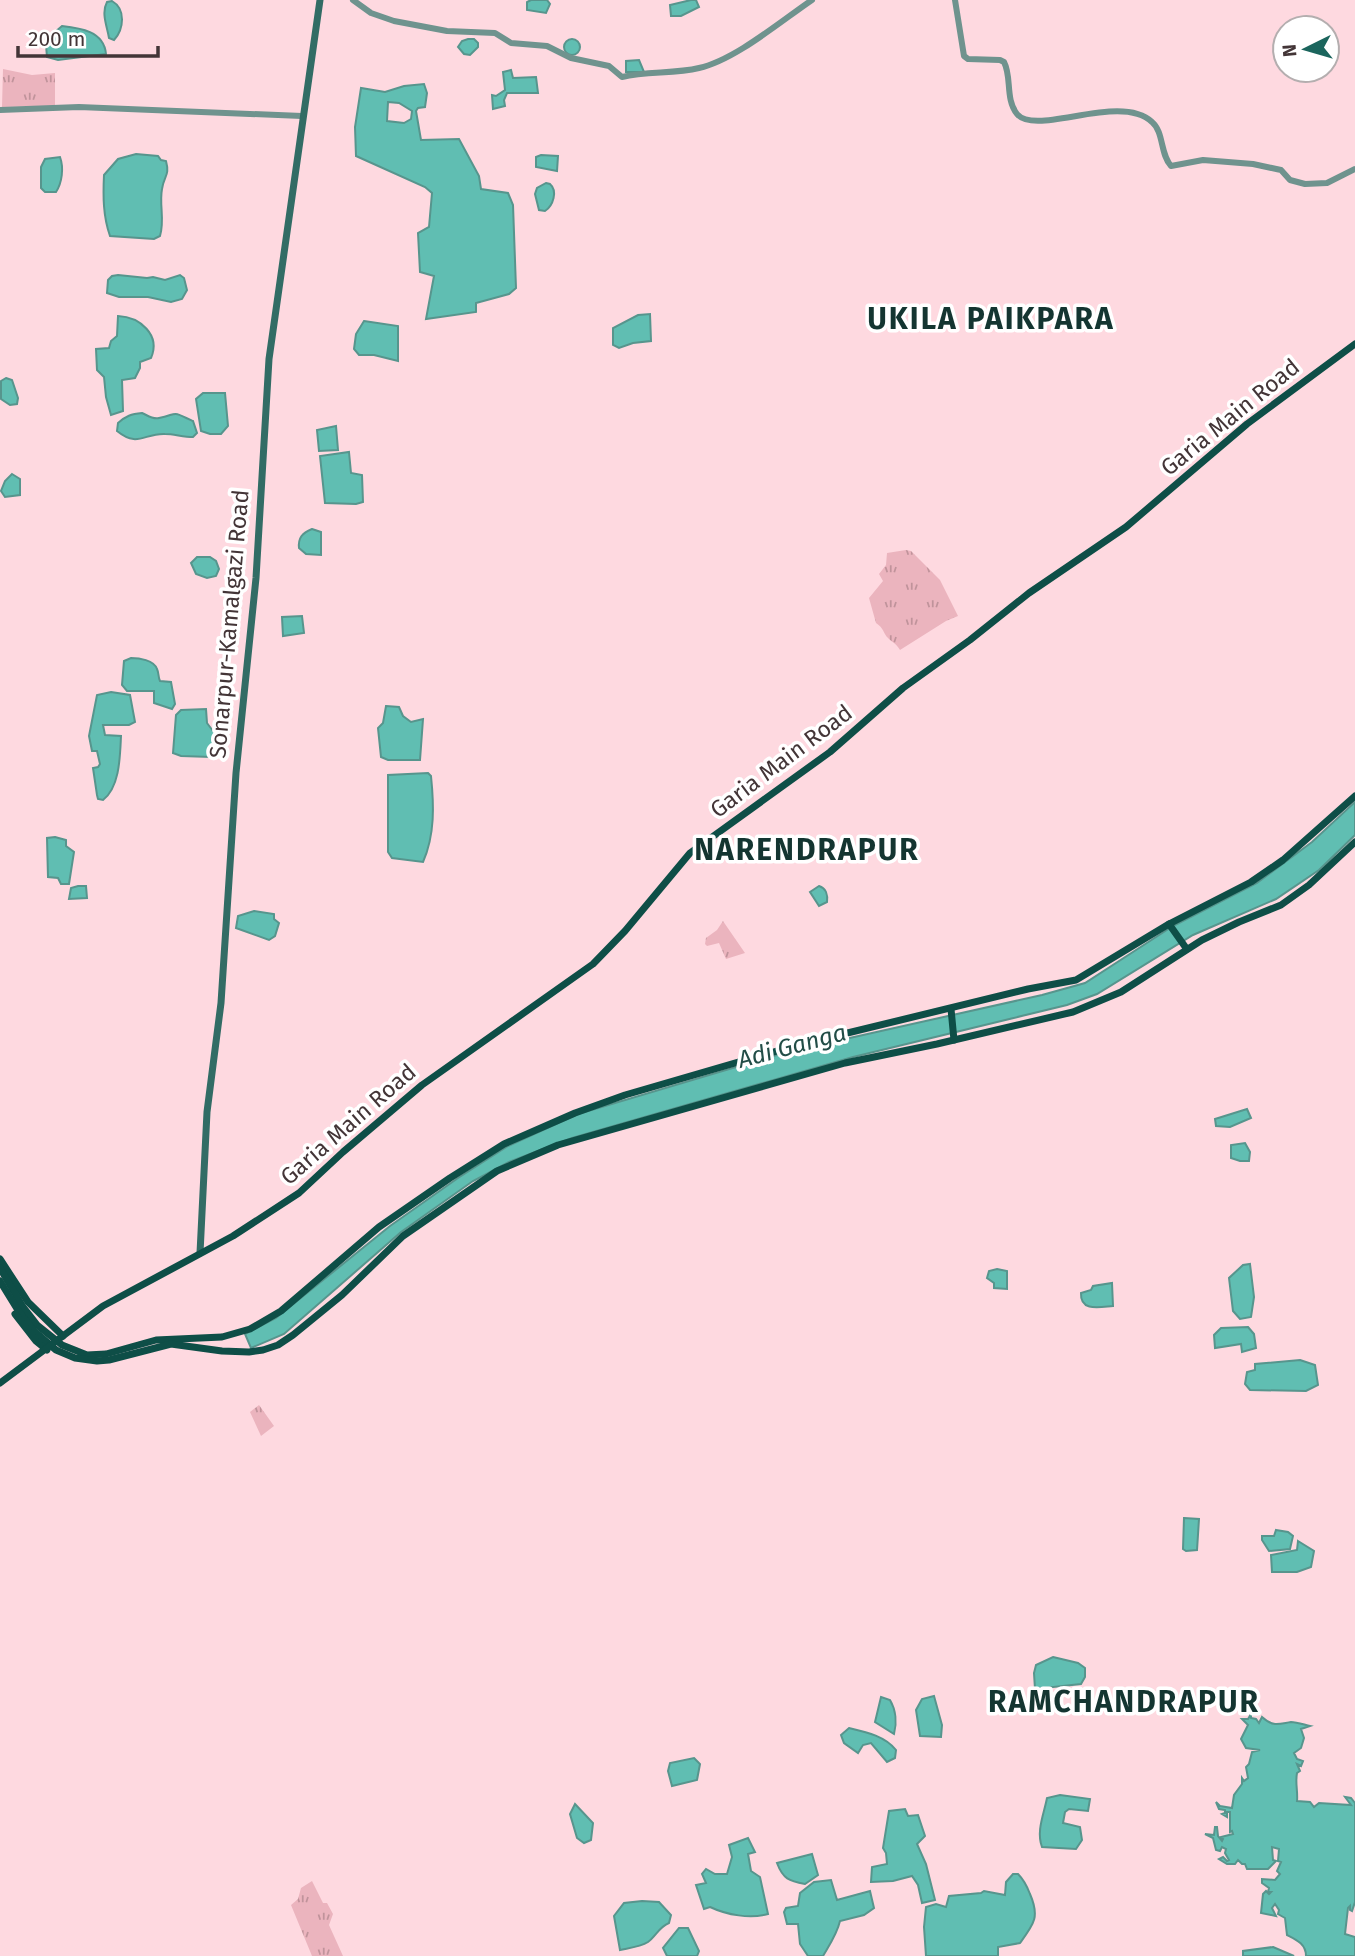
<svg xmlns="http://www.w3.org/2000/svg" width="1355" height="1956" viewBox="0 0 1355 1956" font-family="'Fira Sans',sans-serif">
	<style>
		.grass { fill: url(#grass-tufts) }
		.water { fill: #60beb2; stroke: #57958d; stroke-width: 2; fill-rule: evenodd }
		.lines { fill: none; stroke-linecap: round; stroke-linejoin: round }
		.tertiary { stroke: #6f938e; stroke-width: 6 }
		.secondary { stroke: #326c65; stroke-width: 7 }
		.primary { stroke: #0e4e47; stroke-width: 7 }
		.labels { text-anchor: middle; dominant-baseline: central; stroke-width: 7; stroke-linejoin: round; paint-order: stroke }
		.street-label { font-size: 23px; fill: #433537; stroke: #fff }
		.water-label { font-size: 24px; font-style: italic; fill: #224d47; stroke: #fff }
		.district-label { font-size: 30px; font-weight: bold; letter-spacing: 2px; fill: #143531; stroke: #fff }
	</style>
	<defs>
		<pattern id="grass-tufts" width="24" height="20" patternUnits="userSpaceOnUse" patternTransform="scale(1.75)"><rect width="24" height="20" fill="#ebb4be"/><path d="M3 7l-1-3M5 7V3M7 7l1-3M15 17l-1-3M17 17v-4M19 17l1-3" fill="none" stroke="#c0939b"/></pattern>
	</defs>
	<rect width="100%" height="100%" fill="#fed9e0"/>
	<g class="grass">
		<path d="M3 69 32 75 55 73V106L2 107Z"/>
		<path d="M906 550 911 551 940 580 958 616 946 621 900 650C896 643 893 643 888 638 883 633 884 628 876 623L869 598 883 581 879 574 886 565 887 553Z"/>
		<path d="M723 921 725 924 745 953 726 959 719 943 707 946 705 944 706 938 717 930Z"/>
		<path d="M259 1405 274 1426 261 1436 250 1412Z"/>
		<path d="M312 1881 323 1903H327L333 1914 329 1925 343 1956H312L291 1905 298 1899 301 1888Z"/>
	</g>
	<g class="water">
		<path d="M531 0H547L550 4 546 13 527 10V2Z"/>
		<path d="M691 0H696L699 7 681 16H671L670 5Z"/>
		<path d="M112 1C126 9 124 29 114 40L109 38C107 26 101 13 107 2Z"/>
		<path d="M62 26C80 28 104 31 106 54L58 60 47 57 46 45 49 41 53 40 55 32Z"/>
		<path d="M468 39H474L478 43V47L470 55 464 54 458 47 462 41Z"/>
		<circle cx="572" cy="47" r="8"/>
		<path d="M639 60 644 72H626V61Z"/>
		<path d="M511 70 513 78 536 77 538 93H507L504 100 505 106 493 109 492 95 496 96 505 90 503 72Z"/>
		<path d="M424 84 427 93 425 107 418 108 416 111 421 140 459 139 479 176 481 189 508 193 513 205 516 288 509 294 476 303V312L426 319 434 276 420 272 418 233 429 227 432 193 425 187 356 156 355 127 361 88 385 92 404 86ZM388 102 399 103 412 111 411 119 404 123 387 121Z"/>
		<path d="M136 154 158 156 161 160 166 161C170 176 164 175 162 189 159 205 165 220 160 236L154 239 110 236C103 216 103 196 104 175L118 159Z"/>
		<path d="M541 155 558 156 557 171 536 167V157Z"/>
		<path d="M60 157C64 168 62 183 56 192H45L41 188V167L45 159Z"/>
		<path d="M546 183 550 184C558 191 553 206 545 211L539 210 535 194 537 188Z"/>
		<path d="M118 275 147 278 153 277 165 280 180 275 184 278 187 290 182 299 171 302 148 297H119L107 293 108 280 112 276Z"/>
		<path d="M650 314 651 341 633 343 619 348 613 345V328L638 315Z"/>
		<path d="M118 316C140 317 161 335 151 358L140 362V368L135 378 122 380 123 411 111 415 106 397 104 377 97 370 96 349 109 348 111 341 117 336Z"/>
		<path d="M364 321 398 326V361L374 355H359L354 349 356 334Z"/>
		<path d="M6 378 12 380 18 398 17 404 10 405 1 399V381Z"/>
		<path d="M203 393H225L228 426 221 434H210L201 431 196 399Z"/>
		<path d="M142 413C147 415 153 420 159 418 179 414 170 410 193 421L197 433 193 437C183 437 174 434 165 434 144 433 138 448 117 431L118 423C126 416 131 414 142 413Z"/>
		<path d="M336 426 338 450 319 451 317 430Z"/>
		<path d="M349 452 351 473 362 475 363 502 356 504 325 503 320 456Z"/>
		<path d="M12 474 20 479V495L5 497 1 491 5 481Z"/>
		<path d="M312 529 321 532V555L306 554 299 548C298 538 302 533 312 529Z"/>
		<path d="M197 557H210L216 561 219 569 216 576 207 578 196 574 191 563Z"/>
		<path d="M302 616 304 633 283 636 282 617Z"/>
		<path d="M131 658C139 658 154 660 157 669 159 673 158 677 160 681L171 682 175 704 172 709 154 703V691H127L122 685 124 661Z"/>
		<path d="M111 692 130 695 135 722 129 725H103L105 735 121 736C120 756 120 787 103 800L98 799 97 795 93 768 98 767 100 764 97 751H92L89 736 97 695Z"/>
		<path d="M386 706 399 707 403 716 411 722 423 719 420 760H388L381 757 378 728 383 723Z"/>
		<path d="M206 709 207 723 216 735 217 751 211 757 181 756 173 753 176 715 181 710Z"/>
		<path d="M428 773 431 776C434 805 435 835 423 862L392 858 388 852V775Z"/>
		<path d="M1355 802V835L1319 870 1276 899 1193 935 1097 994 1067 1005 853 1057 572 1138 509 1162 473 1181 401 1232 284 1334 251 1348 245 1334 276 1318 390 1226 458 1178 508 1146 578 1114 787 1052 1042 995 1085 983 1173 926 1257 883 1312 842Z"/>
		<path d="M55 837 66 840V846L74 852 69 884H61L58 878 48 877 47 838Z"/>
		<path d="M78 886H86L87 898 69 899 71 888Z"/>
		<path d="M819 886C826 888 828 895 827 902L819 906 810 892Z"/>
		<path d="M254 911 274 914V919L279 923 275 936 269 940 236 928 238 916Z"/>
		<path d="M1247 1109 1251 1118 1230 1127 1216 1126 1215 1119Z"/>
		<path d="M1245 1143 1250 1152 1249 1161H1240L1231 1158V1145Z"/>
		<path d="M1250 1264 1254 1297 1251 1317 1240 1319 1233 1311 1229 1278 1243 1265Z"/>
		<path d="M997 1269 1007 1271V1289L994 1288V1283L987 1278 989 1271Z"/>
		<path d="M1112 1283 1113 1306C1100 1307 1080 1312 1081 1293L1091 1290 1093 1286Z"/>
		<path d="M1248 1327 1254 1334 1256 1348 1242 1352 1241 1344 1215 1348 1214 1335 1221 1328Z"/>
		<path d="M1300 1360 1315 1365 1318 1385 1306 1391 1250 1390 1245 1384 1247 1372 1255 1370V1364Z"/>
		<path d="M1184 1518 1199 1519 1197 1550 1186 1551 1183 1549Z"/>
		<path d="M1276 1530 1288 1532 1293 1536 1290 1549 1269 1551 1262 1540V1536H1274Z"/>
		<path d="M1298 1541 1314 1551 1311 1567 1297 1572H1272L1271 1555 1297 1550Z"/>
		<path d="M1053 1657 1078 1663 1085 1668V1677L1081 1684 1035 1689 1034 1673 1036 1665Z"/>
		<path d="M934 1696 942 1725 941 1737 920 1736 916 1710 922 1699Z"/>
		<path d="M881 1697 890 1700C896 1710 897 1723 894 1734L875 1722Z"/>
		<path d="M1251 1714V1718L1256 1719 1259 1723 1262 1717C1273 1727 1278 1724 1291 1722 1297 1722 1305 1725 1310 1726L1301 1729 1304 1738 1301 1748 1294 1753 1297 1759 1303 1761 1301 1766 1297 1764 1300 1771 1297 1773C1295 1783 1298 1791 1297 1801L1310 1802 1314 1807 1319 1803 1351 1805 1345 1797 1351 1798 1355 1803V1902L1352 1911 1350 1910V1906L1348 1908 1345 1934 1355 1937V1956H1306C1306 1944 1297 1940 1287 1935L1285 1918 1278 1914 1279 1910 1275 1904 1272 1908 1276 1916 1261 1913 1263 1894 1266 1891 1269 1894 1271 1892H1268L1269 1888 1262 1883V1879L1275 1880 1280 1874 1277 1871 1281 1862 1278 1861 1279 1849 1272 1847 1273 1860 1276 1861 1268 1869H1247L1245 1864H1242L1238 1860 1235 1864H1227L1219 1859 1223 1857 1227 1861 1229 1860 1225 1853 1226 1849 1222 1847 1220 1851 1216 1850 1213 1838 1205 1834 1214 1835 1215 1827H1217L1218 1836 1222 1841 1223 1839 1221 1837 1233 1834 1232 1831 1230 1832V1812H1227V1817L1222 1814 1225 1813V1810L1219 1809 1216 1802 1220 1806 1232 1808 1234 1795 1242 1784V1778L1244 1781 1248 1778 1246 1767 1249 1764 1252 1752 1260 1750 1246 1748 1241 1739 1248 1725 1242 1719H1248Z"/>
		<path d="M849 1728C866 1732 885 1736 896 1750L895 1758 887 1762 871 1743 863 1745 858 1753 844 1743 841 1735Z"/>
		<path d="M694 1758 700 1764 697 1780 672 1786 668 1771 670 1763Z"/>
		<path d="M1060 1795 1090 1799 1088 1811 1069 1809 1065 1812 1063 1823 1080 1827 1082 1840 1076 1849 1042 1847C1036 1831 1044 1814 1047 1798Z"/>
		<path d="M575 1804 593 1823 591 1840 584 1843 577 1838 570 1814Z"/>
		<path d="M905 1809 908 1816 918 1815 925 1836 917 1844 926 1864 935 1900 922 1903 918 1885 912 1876 893 1881 871 1882 872 1867 887 1864 886 1853 883 1848 889 1811Z"/>
		<path d="M748 1838 755 1852 748 1854 751 1871 760 1877 768 1914C750 1919 727 1915 710 1907L704 1909 696 1885 706 1883 702 1874 706 1869 715 1874H727L732 1857 729 1845Z"/>
		<path d="M812 1854 818 1875 805 1884C789 1881 783 1879 777 1863Z"/>
		<path d="M1013 1874H1018C1024 1880 1027 1886 1030 1894 1040 1917 1034 1924 1020 1943L998 1947V1956H926L924 1927 926 1907 936 1904 946 1907 949 1896 981 1893 984 1891 1005 1895 1006 1882Z"/>
		<path d="M831 1880 837 1900 870 1891 874 1908 864 1915 840 1921C837 1934 830 1944 823 1956H808L800 1944 798 1924H787L784 1912 786 1908 798 1906 800 1893 814 1882Z"/>
		<path d="M642 1901 659 1902 671 1915 669 1923C659 1927 656 1936 648 1942 640 1947 629 1948 620 1950L614 1916 624 1903Z"/>
		<path d="M679 1928H688L699 1951 697 1956H667L663 1948Z"/>
		<path d="M1273 1947 1294 1956H1243V1951Z"/>
	</g>
	<g class="lines">
		<g class="tertiary">
			<path d="M353 0 371 13 394 21 447 31 495 33 511 43 547 46 571 58 609 66 622 77C647 71 674 74 699 68 735 60 781 21 812 0"/>
			<path d="M955 0 964 56 968 59 1000 60 1004 62C1012 77 1005 99 1017 114 1036 137 1120 92 1152 122 1164 132 1160 154 1171 166L1203 160 1253 164 1281 170 1290 180 1305 184 1327 183 1355 169"/>
			<path d="M0 110 79 107 302 116"/>
		</g>
		<path class="secondary" d="M200 1253 207 1112 221 1003 236 773 256 578 269 359 320 0"/>
		<g class="primary">
			<path d="M1169 924 1186 948"/>
			<path d="M951 1009 954 1040"/>
			<path d="M0 1259 28 1302 63 1336"/>
			<path d="M0 1268 23 1307 37 1325 62 1345 87 1355 106 1354 156 1340 222 1337 250 1329 281 1311 379 1227 450 1178 504 1144 575 1113 625 1095 794 1046 1028 989 1076 980 1169 924 1251 882 1283 860 1355 796"/>
			<path d="M0 1281 19 1312 34 1331 56 1350 75 1358 97 1361 109 1360 171 1344 222 1351 249 1352 263 1350 278 1345 293 1335 342 1295 403 1236 497 1171 558 1145 845 1063 937 1044 1073 1012 1121 992 1202 940 1239 922 1281 905 1309 885 1355 842"/>
			<path d="M15 1314 36 1341 47 1350"/>
			<path d="M0 1383 103 1306 233 1236 299 1193 343 1152 422 1085 593 964 625 931 690 853 830 752 903 688 970 640 1029 593 1126 527 1247 424 1355 344"/>
		</g>
	</g>
	<g class="labels">
		<g class="street-label">
			<text transform="translate(1230 417) rotate(-39)">Garia Main Road</text>
			<text transform="translate(229 624) rotate(-85)">Sonarpur-Kamalgazi Road</text>
			<text transform="translate(781 761) rotate(-37)">Garia Main Road</text>
			<text transform="translate(348 1124) rotate(-41)">Garia Main Road</text>
		</g>
		<g class="water-label">
			<text transform="translate(792 1046) rotate(-15)">Adi Ganga</text>
		</g>
		<g class="district-label">
			<text x="991" y="319">UKILA PAIKPARA</text>
			<text x="807" y="850">NARENDRAPUR</text>
			<text x="1124" y="1702">RAMCHANDRAPUR</text>
		</g>
	</g>
	<g transform="translate(1306 49) rotate(265)"><circle r="33" fill="#ffffff" stroke="#b4aeaf" stroke-width="2"/>
	<path d="M0-5L12 26L0 18L-12 26Z" fill="#1b655d"/>
	<text y="-10" font-size="19" font-weight="bold" text-anchor="middle" fill="#433537">N</text>
	</g>
	<path d="M18 46v10h140v-10" fill="none" stroke="#433537" stroke-width="3.5"/>
	<text x="28" y="46" font-size="21" fill="#433537" stroke="#ffffff" stroke-width="5" paint-order="stroke">200 m</text>
</svg>
